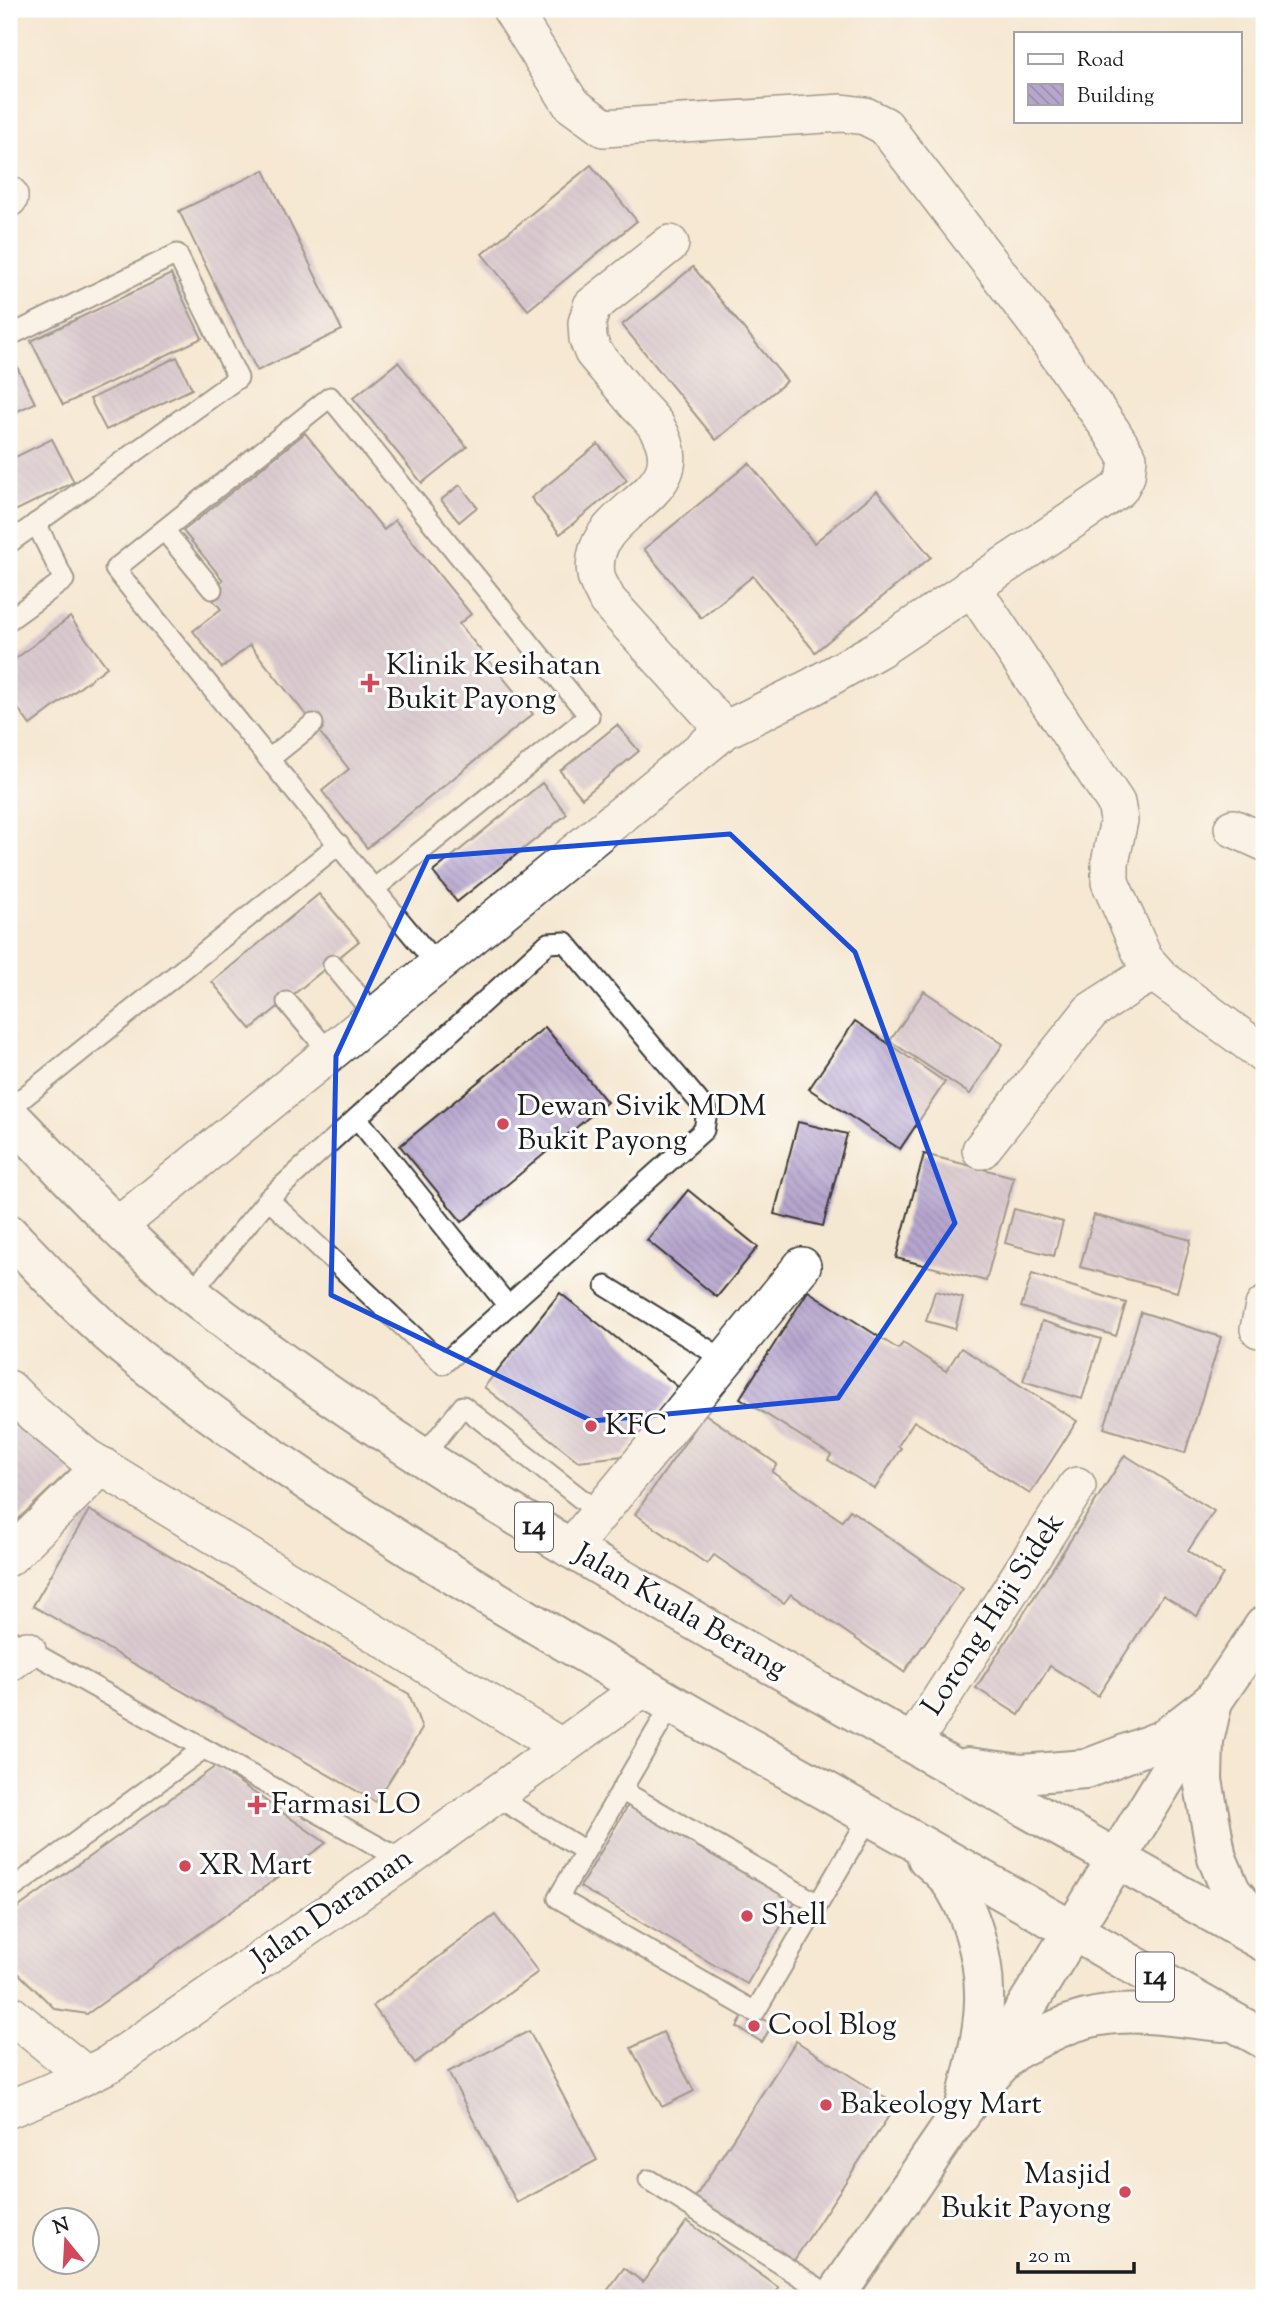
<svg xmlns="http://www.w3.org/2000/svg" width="1273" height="2307" viewBox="0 0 1273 2307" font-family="'Sorts Mill Goudy',serif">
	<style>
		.building { fill: url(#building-back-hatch) }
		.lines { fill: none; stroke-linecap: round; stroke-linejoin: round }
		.service-casing { stroke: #3d3b37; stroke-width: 23 }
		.minor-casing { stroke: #3d3b37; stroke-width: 40 }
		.tertiary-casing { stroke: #3d3b37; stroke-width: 42 }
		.secondary-casing { stroke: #3d3b37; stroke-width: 42 }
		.trunk-casing { stroke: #3d3b37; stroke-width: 42 }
		.service { stroke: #fff; stroke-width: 19 }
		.minor { stroke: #fff; stroke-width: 37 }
		.tertiary { stroke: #fff; stroke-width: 38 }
		.secondary { stroke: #fff; stroke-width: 38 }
		.trunk { stroke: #fff; stroke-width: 38 }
		.marked { fill: none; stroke: #1d4ed8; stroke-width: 5; stroke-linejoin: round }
		.poi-dot { fill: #d1495b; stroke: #fff; stroke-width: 2.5 }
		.labels { text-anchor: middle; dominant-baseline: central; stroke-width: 6; stroke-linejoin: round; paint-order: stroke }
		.shield { fill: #fff; stroke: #606060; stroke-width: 2 }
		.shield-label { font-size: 28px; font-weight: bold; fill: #1c1c1c }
		.poi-label { font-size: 30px; fill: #1c1c1c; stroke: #fff; text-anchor: start }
		.street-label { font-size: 30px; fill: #1c1c1c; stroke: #fff }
	</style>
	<defs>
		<pattern id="building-back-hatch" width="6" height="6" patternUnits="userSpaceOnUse" patternTransform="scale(1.75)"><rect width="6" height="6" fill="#b6a5cd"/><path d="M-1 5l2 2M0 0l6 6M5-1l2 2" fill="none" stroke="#9c8daf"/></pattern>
	</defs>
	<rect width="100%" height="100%" fill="#fff"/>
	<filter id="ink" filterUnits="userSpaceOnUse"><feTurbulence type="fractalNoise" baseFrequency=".0143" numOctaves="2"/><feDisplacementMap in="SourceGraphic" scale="14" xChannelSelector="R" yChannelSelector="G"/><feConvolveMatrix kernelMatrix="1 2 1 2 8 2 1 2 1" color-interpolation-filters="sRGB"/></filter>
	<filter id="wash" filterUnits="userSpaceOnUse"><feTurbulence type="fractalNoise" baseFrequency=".00686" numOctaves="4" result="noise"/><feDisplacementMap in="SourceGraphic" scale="28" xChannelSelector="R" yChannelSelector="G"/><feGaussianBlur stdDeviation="1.57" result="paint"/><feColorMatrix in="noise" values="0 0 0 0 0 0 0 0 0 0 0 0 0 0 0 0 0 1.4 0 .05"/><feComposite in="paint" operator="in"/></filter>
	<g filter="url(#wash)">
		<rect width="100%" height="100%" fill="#f5e8d2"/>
		<g id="blocks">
			<g class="building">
				<path d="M591 165 637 221 528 310 482 254Z"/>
				<path d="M264 170 342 330 257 371 179 211Z"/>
				<path d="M693 267 787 381 716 440 622 325Z"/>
				<path d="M171 274 202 338 63 405 31 341Z"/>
				<path d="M177 357 192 389 106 430 90 399Z"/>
				<path d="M13 359 35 403 9 415V361Z"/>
				<path d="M398 362 467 447 422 483 353 398Z"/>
				<path d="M305 433 384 530 395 520 471 614 459 624 533 714 367 848 322 791 349 769 250 645 222 668 193 631 221 609 207 593 223 580 183 531Z"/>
				<path d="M52 439 74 482 9 514V460Z"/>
				<path d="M598 444 627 480 560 534 531 498Z"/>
				<path d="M749 463 814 543 877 491 931 557 815 652 753 576 701 618 644 549Z"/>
				<path d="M460 485 477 507 459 522 441 500Z"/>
				<path d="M70 617 107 667 30 725 9 696V664Z"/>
				<path d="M617 725 639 751 582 798 560 771Z"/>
				<path d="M542 783 567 814 457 902 433 872Z"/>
				<path d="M319 894 359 941 251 1029 212 982Z"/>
				<path d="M924 991 1003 1044 970 1094 890 1041Z"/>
				<path d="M855 1021 945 1082 900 1149 809 1089Z"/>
				<path d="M545 1027 607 1102 462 1222 400 1146Z"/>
				<path d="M798 1122 847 1134 823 1226 774 1214Z"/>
				<path d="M924 1154 1014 1177 986 1281 896 1258Z"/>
				<path d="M688 1190 758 1247 717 1297 647 1240Z"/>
				<path d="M1014 1209 1063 1222 1054 1256 1005 1243Z"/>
				<path d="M1094 1215 1191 1240 1177 1292 1080 1267Z"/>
				<path d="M1032 1274 1126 1303 1116 1336 1021 1307Z"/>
				<path d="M808 1291 898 1349 903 1343 946 1371 961 1348 1077 1421 1030 1494 914 1421 898 1446 901 1448 875 1489 828 1460 831 1455 740 1398Z"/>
				<path d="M935 1291 963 1298 955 1329 926 1321Z"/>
				<path d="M560 1293 678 1387 623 1456 578 1461 484 1387Z"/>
				<path d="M1141 1312 1221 1337 1185 1453 1104 1428Z"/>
				<path d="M1042 1321 1101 1339 1082 1399 1023 1381Z"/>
				<path d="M17 1409 73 1467 9 1528V1417Z"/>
				<path d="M705 1414 777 1464 772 1472 842 1521 850 1510 963 1589 904 1672 791 1594 784 1603 714 1555 707 1564 635 1514Z"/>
				<path d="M1125 1455 1214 1511 1188 1551 1223 1574 1197 1616 1163 1595 1098 1696 1050 1666 1019 1715 976 1688Z"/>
				<path d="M89 1510 409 1694 422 1729 376 1802 33 1606Z"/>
				<path d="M216 1766 326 1843 87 2014 55 2009 9 1964V1914Z"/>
				<path d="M630 1802 797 1899 747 1984 580 1887Z"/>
				<path d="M495 1915 538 1972 415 2063 373 2006Z"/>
				<path d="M747 2009 772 2025 762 2042 737 2027Z"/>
				<path d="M529 2031 597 2160 517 2203 448 2072Z"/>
				<path d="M663 2032 694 2091 662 2107 631 2048Z"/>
				<path d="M796 2041 896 2105 793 2262 694 2199Z"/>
				<path d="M687 2221 779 2288 771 2298H602L624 2268 643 2282Z"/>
			</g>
		</g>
	</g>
	<g filter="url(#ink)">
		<use href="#blocks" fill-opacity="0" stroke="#3d3b37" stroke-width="2"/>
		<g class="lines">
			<defs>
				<g id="service">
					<path d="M9 336 177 254 238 378 9 543"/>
					<path d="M330 397 589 716 374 889 115 569Z"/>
					<path d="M164 530 212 589"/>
					<path d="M9 620 64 580 36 523"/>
					<path d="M269 759 313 724"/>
					<path d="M374 889 437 965"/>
					<path d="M333 965 375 1016"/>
					<path d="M287 1002 330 1053"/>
					<path d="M9 1109 339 844"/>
					<path d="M357 1118 508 1306"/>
					<path d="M606 1286 725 1360"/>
					<path d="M191 1293 268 1199 548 943 565 942 707 1111 704 1130 443 1364 268 1199"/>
					<path d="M422 1458 463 1406 599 1513"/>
					<path d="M9 1639 404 1861"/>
					<path d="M672 1704 558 1898 755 2012 870 1816"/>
					<path d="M621 1790 818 1904"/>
					<path d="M494 1795 585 1851"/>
					<path d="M9 1891 203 1749"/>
					<path d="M649 2180 834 2298"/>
				</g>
				<g id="minor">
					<path d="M9 195V198"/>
					<path d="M670 244 592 306 587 323 588 339 593 352C607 369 621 385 635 402 642 410 651 418 656 426 702 500 585 505 596 575 597 583 604 592 607 600L725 730"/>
					<path d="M971 586 1116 803 1119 820 1110 863V882L1144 959 1162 979 1264 1054"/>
					<path d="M1233 828 1264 842"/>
					<path d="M981 1150 1091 1011 1136 982 1155 972"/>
					<path d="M118 1226 725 730 812 687 879 649 1119 489 1126 476 1128 458 1112 432 1037 324 885 126 865 116 842 113 604 128 571 104 511 9"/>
					<path d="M1259 1329 1264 1306"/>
					<path d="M9 1389 34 1414 86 1457 561 1747"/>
					<path d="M570 1549 802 1266"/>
					<path d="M9 1557 102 1466"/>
					<path d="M9 1663 27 1650"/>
					<path d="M912 1744 1077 1486"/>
					<path d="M9 2013 86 2075"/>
					<path d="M9 2109 58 2089 109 2064 404 1861 643 1688"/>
				</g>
				<path id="tertiary" d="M1073 1930 1213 1701 1264 1626"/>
				<path id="secondary" d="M834 2298 965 2107 1073 1930"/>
				<g id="trunk">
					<path d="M9 1115C68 1175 127 1242 193 1295 365 1430 553 1540 742 1648 916 1747 1090 1845 1264 1942"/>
					<path d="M9 1234C50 1277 92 1322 139 1359 313 1496 503 1607 695 1717 884 1825 1074 1932 1264 2039"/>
					<path d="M1213 1701 1204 1741 1203 1780 1217 1858 1231 1891 1264 1932"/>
					<path d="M968 1767 1022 1774 1086 1769 1164 1739 1213 1701"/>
					<path d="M927 1858C934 1864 941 1870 947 1877 970 1906 984 1957 984 1993 985 2031 973 2069 965 2105"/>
					<path d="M965 2107C980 2090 994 2069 1011 2054 1018 2047 1030 2043 1039 2038 1106 2001 1151 2015 1223 2022"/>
				</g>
			</defs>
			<use href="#service" class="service-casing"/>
			<use href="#minor" class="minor-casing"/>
			<use href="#tertiary" class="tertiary-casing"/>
			<use href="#secondary" class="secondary-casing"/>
			<use href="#trunk" class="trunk-casing"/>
			<use href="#service" class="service"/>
			<use href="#minor" class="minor"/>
			<use href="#tertiary" class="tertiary"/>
			<use href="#secondary" class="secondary"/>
			<use href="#trunk" class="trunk"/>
		</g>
	</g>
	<path d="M0 0H1273V2307H0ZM730 834 855 952 955 1223 838 1398 592 1421 331 1295 336 1056 428 857Z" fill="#f5e8d2" fill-opacity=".55" fill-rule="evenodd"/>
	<path class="marked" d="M730 834 855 952 955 1223 838 1398 592 1421 331 1295 336 1056 428 857Z"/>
	<g class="poi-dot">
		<path d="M366.5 672.5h7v7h7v7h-7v7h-7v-7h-7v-7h7z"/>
		<circle cx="503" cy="1124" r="7"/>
		<circle cx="591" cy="1426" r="7"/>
		<path d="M253.5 1794.5h7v7h7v7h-7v7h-7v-7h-7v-7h7z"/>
		<circle cx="185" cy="1866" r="7"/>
		<circle cx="747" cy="1916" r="7"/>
		<circle cx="754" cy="2026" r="7"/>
		<circle cx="826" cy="2105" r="7"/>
		<circle cx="1125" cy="2192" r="7"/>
	</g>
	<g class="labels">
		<g class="shield">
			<rect x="515" y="1502.5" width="38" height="49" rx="5"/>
			<rect x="1136" y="1952.5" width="38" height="49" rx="5"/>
		</g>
		<g class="shield-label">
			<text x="534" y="1527">14</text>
			<text x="1155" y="1977">14</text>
		</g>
		<g class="poi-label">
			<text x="386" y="666">Klinik Kesihatan<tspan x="386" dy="34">Bukit Payong</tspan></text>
			<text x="517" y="1107">Dewan Sivik MDM<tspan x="517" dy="34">Bukit Payong</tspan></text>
			<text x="605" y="1426">KFC</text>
			<text x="271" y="1805">Farmasi LO</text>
			<text x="199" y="1866">XR Mart</text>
			<text x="761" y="1916">Shell</text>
			<text x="768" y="2026">Cool Blog</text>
			<text x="840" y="2105">Bakeology Mart</text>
			<text x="1111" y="2175" text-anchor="end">Masjid<tspan x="1111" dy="34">Bukit Payong</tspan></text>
		</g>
		<g class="street-label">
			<text transform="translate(680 1612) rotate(30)">Jalan Kuala Berang</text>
			<text transform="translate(994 1615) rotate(-57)">Lorong Haji Sidek</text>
			<text transform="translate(333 1909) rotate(-35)">Jalan Daraman</text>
		</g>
	</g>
	<rect width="1273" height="2307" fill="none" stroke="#fff" stroke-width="35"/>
	<rect x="1014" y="32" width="228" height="91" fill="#ffffff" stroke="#a4a4a4" stroke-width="2"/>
	<rect x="1028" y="54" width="35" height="10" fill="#ffffff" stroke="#a4a4a4" stroke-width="2"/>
	<text x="1077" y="66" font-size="21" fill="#1c1c1c">Road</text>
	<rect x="1028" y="84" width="35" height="21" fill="url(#building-back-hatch)" stroke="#a4a4a4" stroke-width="2"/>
	<text x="1077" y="102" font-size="21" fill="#1c1c1c">Building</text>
	<g transform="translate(66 2241) rotate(342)"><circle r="33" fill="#ffffff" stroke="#a4a4a4" stroke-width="2"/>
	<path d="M0-5L12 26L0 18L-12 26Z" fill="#d1495b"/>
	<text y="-10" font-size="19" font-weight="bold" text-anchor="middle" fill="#1c1c1c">N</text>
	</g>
	<path d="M1018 2262v10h116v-10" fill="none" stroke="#1c1c1c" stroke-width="3.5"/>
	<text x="1028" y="2262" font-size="21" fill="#1c1c1c" stroke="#ffffff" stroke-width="5" paint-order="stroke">20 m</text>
</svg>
